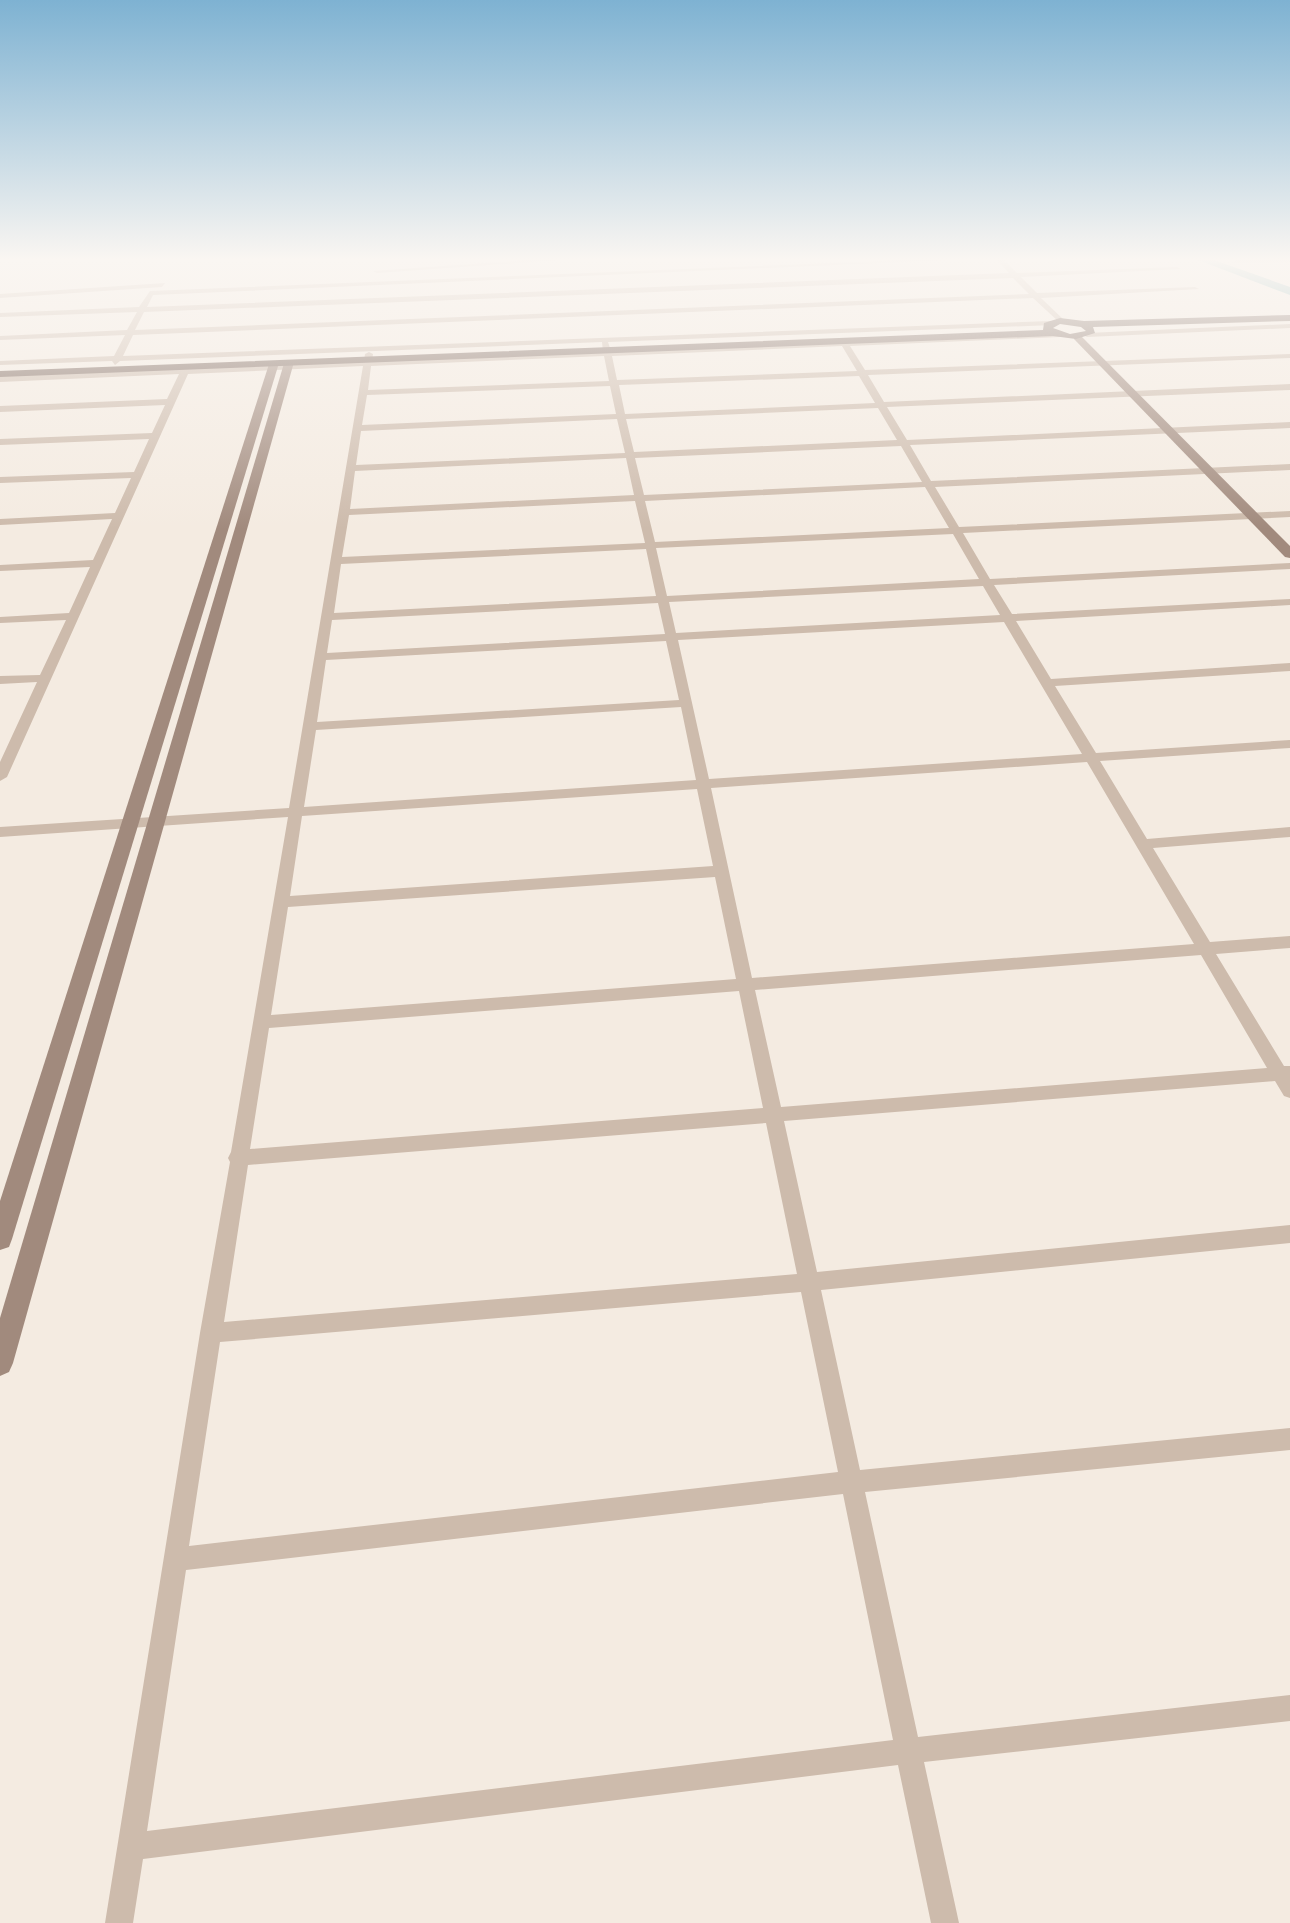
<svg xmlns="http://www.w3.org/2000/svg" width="1290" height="1923" viewBox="0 0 1290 1923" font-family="Signika,sans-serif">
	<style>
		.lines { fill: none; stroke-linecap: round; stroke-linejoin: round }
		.river { fill: #7fb0b2; fill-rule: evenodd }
		.minor { fill: #cdbbac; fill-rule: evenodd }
		.secondary { fill: #a18a7d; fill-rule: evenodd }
		.primary { fill: #7d675c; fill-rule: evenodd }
	</style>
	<rect width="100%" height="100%" fill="#f4ebe1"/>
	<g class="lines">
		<path class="river" d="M1198 260H1214L1290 287V295Z"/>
		<g class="minor">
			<path d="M529 260H559L377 273 373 271Z"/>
			<path d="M904 260H948L153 295 147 307 1009 273 997 260H1004L1017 273 1177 267 1181 269 1021 277 1037 293 1195 287 1199 289 1041 298 1063 319 1060 323 1033 298 133 335 123 356 1050 321 1053 325 608 342 611 351 839 342 843 339 847 341 1060 333 1064 335 1060 337 850 346 865 370 1290 354V358L868 375 884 402 1290 384V390L887 407 907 440 1290 422V428L910 445 931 481 1290 464V470L935 487 959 527 1290 511V517L963 533 990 579 1290 563V569L994 585 1012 614 1290 599V605L1016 621 1051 679 1290 663V671L1055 686 1096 753 1290 740V748L1100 761 1147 839 1290 827V837L1153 848 1210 942 1290 936V948L1216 954 1284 1066H1290V1098L1284 1096 1275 1081 784 1121 817 1272 1290 1225V1243L821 1290 860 1470 1290 1428V1450L865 1492 918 1737 1290 1695V1721L924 1762 959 1923H931L898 1765 143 1859 133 1923H105L200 1333 230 1162 228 1158 231 1152 288 817 0 837V827L289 808 363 366 188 374 7 777 0 781V762L37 682 0 684V676L40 675 66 620 0 623V617L69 613 90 567 0 571V565L93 560 112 519 0 525V519L115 513 131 478 0 483V477L134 472 149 439 0 445V439L152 433 165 405 0 412V406L167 399 179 374 0 382V376L181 369 187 364 191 366 190 369 364 361 365 354 369 352 373 354 372 361 603 352 602 342 120 361 115 365 112 361 0 365V361L114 356 125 335 0 340V336L127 330 137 312 0 317V313L139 307 150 291ZM1013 278 1029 294 135 330 144 312ZM842 346 857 371 617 380 612 356ZM604 356 609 381 368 390 371 366ZM859 376 875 403 625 414 619 385ZM610 386 616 414 362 425 367 395ZM878 408 897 440 634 452 626 419ZM617 419 625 453 356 465 361 431ZM901 446 922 482 644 495 635 458ZM626 458 634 495 350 509 355 471ZM925 487 949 528 655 542 645 501ZM635 501 645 543 342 557 349 515ZM953 534 979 579 667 596 656 548ZM646 549 656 596 334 613 341 564ZM983 586 1000 615 676 633 669 602ZM658 603 665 634 327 653 332 620ZM1004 622 1082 754 709 779 678 640ZM666 641 679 700 317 722 326 660ZM681 707 696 780 304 807 316 730ZM1087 762 1194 944 752 978 711 788ZM697 789 713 866 290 896 302 816ZM715 877 736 979 271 1015 288 907ZM1201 955 1267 1068 781 1107 755 990ZM739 991 763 1108 250 1149 269 1028ZM766 1123 797 1274 224 1322 248 1165ZM801 1292 838 1472 189 1546 220 1342ZM843 1494 893 1740 147 1831 186 1570Z"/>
			<path d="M1236 260H1290V262L1234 263Z"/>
			<path d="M165 283 162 287 0 298V294Z"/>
			<path d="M1290 324V328L1087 337 1083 335 1087 333Z"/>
		</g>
		<g class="secondary">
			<path d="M1074 335H1080L1290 546V558L1285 557 1074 339Z"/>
			<path d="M285 360 294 362 13 1363 9 1372 0 1376V1318Z"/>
			<path d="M270 361 279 363 12 1239 9 1247 0 1250V1201Z"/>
		</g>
		<path class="primary" d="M1290 315V321L1093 327 1095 333 1076 339 1053 336 0 377V371L1043 330 1044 323 1060 318 1084 321ZM1060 324 1081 327 1086 331 1070 334 1053 328Z"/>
	</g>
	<linearGradient id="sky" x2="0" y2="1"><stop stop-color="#7eb2d2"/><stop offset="0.49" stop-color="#faf6f2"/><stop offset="1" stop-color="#faf6f2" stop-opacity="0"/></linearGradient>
	<rect width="1290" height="529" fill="url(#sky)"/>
</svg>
